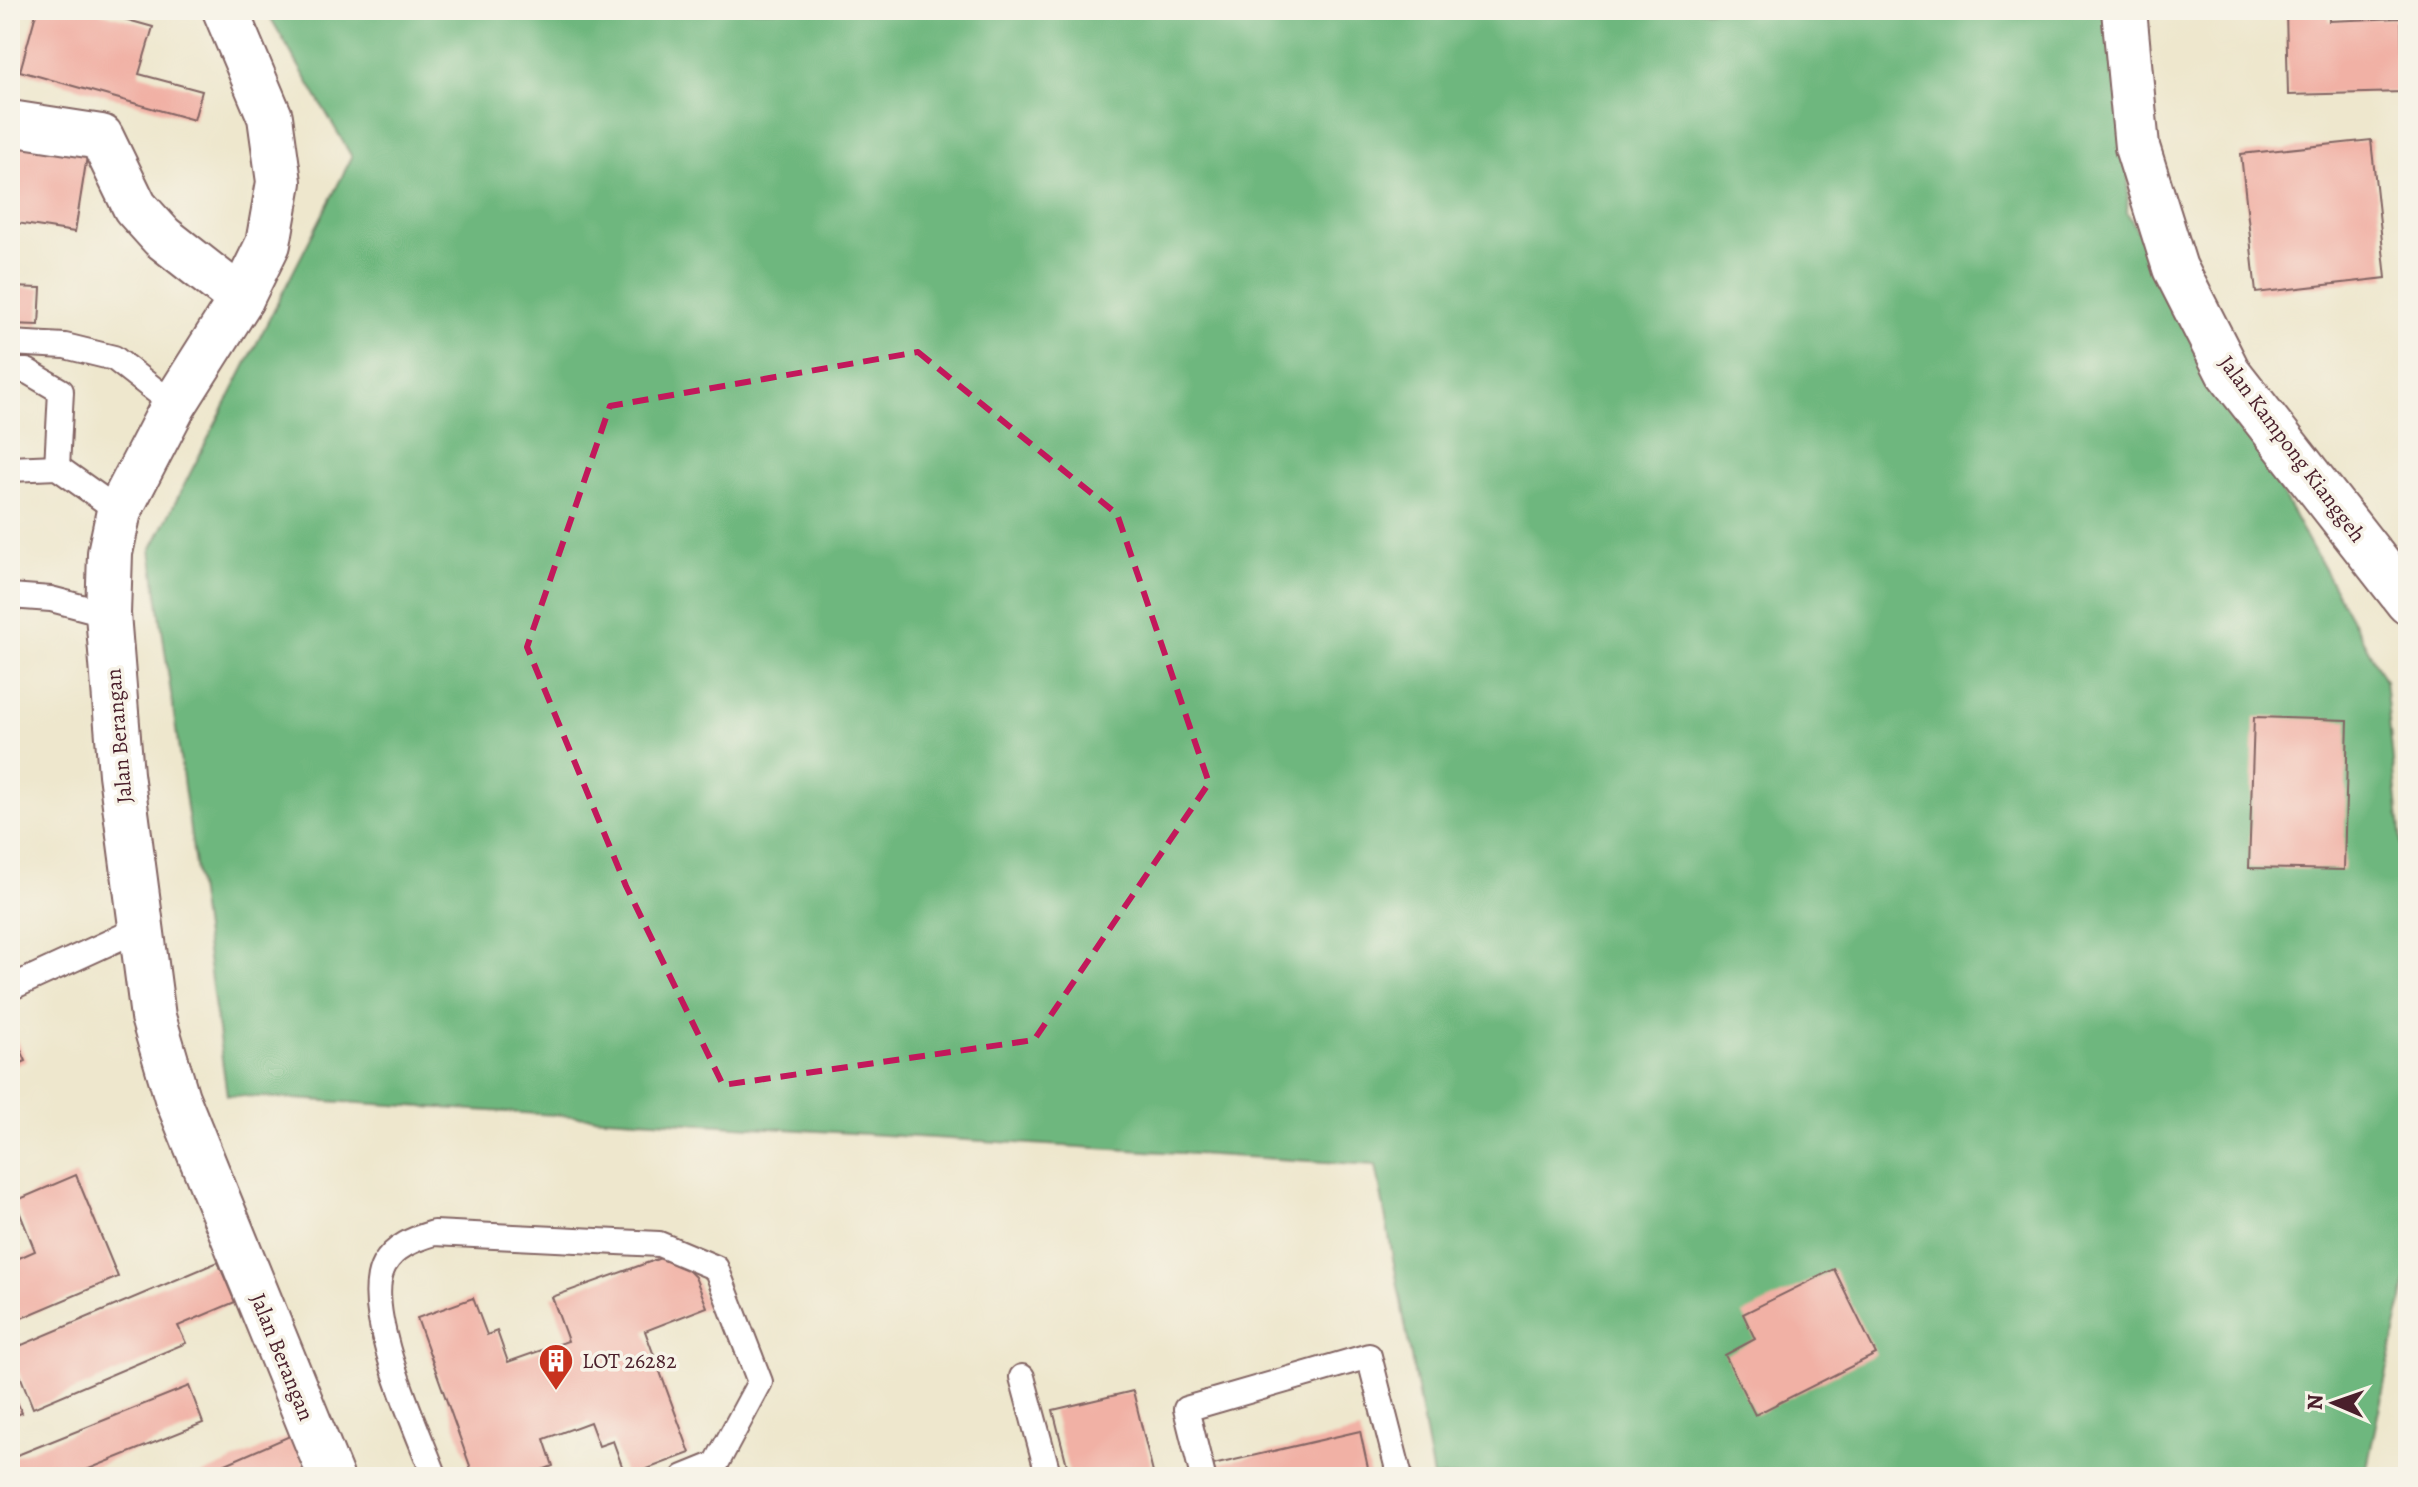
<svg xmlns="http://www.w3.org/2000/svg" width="2418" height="1487" viewBox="0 0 2418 1487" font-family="Alegreya,serif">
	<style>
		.forest { fill: #6eb77e; stroke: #5c6b54; stroke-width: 2 }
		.building { fill: #f1b1a5 }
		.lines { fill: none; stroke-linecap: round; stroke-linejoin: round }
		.service-casing { stroke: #836564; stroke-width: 28 }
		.minor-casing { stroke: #836564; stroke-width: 48 }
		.secondary-casing { stroke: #836564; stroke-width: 48 }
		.service { stroke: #fff; stroke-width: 24 }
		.minor { stroke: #fff; stroke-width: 44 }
		.secondary { stroke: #fff; stroke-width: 44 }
		.marked { fill: none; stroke: #c2185b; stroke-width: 6; stroke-dasharray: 16 10; stroke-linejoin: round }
		.labels { text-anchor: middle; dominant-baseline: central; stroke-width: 7; stroke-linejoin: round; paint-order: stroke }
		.street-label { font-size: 22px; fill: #4a1f2b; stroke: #f7f3e8 }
		.poi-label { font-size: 22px; fill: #4a1f2b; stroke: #f7f3e8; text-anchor: start }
	</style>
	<rect width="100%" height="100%" fill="#f7f3e8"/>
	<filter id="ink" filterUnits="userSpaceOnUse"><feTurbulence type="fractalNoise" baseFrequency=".0125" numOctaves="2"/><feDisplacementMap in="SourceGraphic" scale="16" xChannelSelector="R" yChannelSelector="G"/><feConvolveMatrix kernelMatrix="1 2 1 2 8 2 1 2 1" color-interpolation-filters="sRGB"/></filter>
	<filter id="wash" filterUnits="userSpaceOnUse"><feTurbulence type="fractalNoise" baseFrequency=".006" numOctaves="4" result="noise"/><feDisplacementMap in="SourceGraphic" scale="32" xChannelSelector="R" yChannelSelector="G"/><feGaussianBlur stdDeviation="1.8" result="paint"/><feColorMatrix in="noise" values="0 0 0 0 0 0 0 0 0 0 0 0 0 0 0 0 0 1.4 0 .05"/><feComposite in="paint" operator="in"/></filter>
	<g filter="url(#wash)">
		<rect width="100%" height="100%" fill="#eee7cd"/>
		<path class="forest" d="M266 10H2135L2127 212 2385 680 2408 913V1271L2365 1477H1433L1376 1165 227 1095 151 550 352 157Z"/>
		<g id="blocks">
			<g class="building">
				<path d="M37 10H92L153 27 139 74 202 91 194 120 20 71Z"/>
				<path d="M2286 10H2329V21L2401 18 2403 92 2288 95Z"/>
				<path d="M10 138 88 150 75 232 10 222Z"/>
				<path d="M2371 140 2386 278 2256 293 2241 154Z"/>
				<path d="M10 287 41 288 39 325 10 324Z"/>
				<path d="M2254 717 2348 720 2344 870 2249 868Z"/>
				<path d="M10 1026 26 1061 10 1068Z"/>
				<path d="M76 1175 118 1277 10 1323V1262L35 1251 15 1201Z"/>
				<path d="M672 1254 695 1277 707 1307 645 1331 690 1453 626 1477 613 1441 599 1446 590 1422 544 1439 553 1466 539 1471 542 1477H474L417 1318 473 1298 487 1335 497 1331 508 1362 568 1341 552 1297Z"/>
				<path d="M218 1262 235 1302 178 1326 186 1343 33 1408 10 1350Z"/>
				<path d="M1834 1269 1876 1354 1755 1415 1725 1355 1755 1339 1743 1314Z"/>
				<path d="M10 1386 22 1413 10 1417Z"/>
				<path d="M189 1386 203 1423 69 1477H10V1458Z"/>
				<path d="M1133 1391 1154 1477H1070L1053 1410Z"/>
				<path d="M1360 1431 1370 1477H1216L1213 1465Z"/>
				<path d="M292 1435 310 1477H196Z"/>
			</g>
		</g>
	</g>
	<g filter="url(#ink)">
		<use href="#blocks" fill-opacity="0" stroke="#836564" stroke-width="2"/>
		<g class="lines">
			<defs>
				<g id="service">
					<path d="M10 343 65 346 114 358 174 405"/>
					<path d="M10 371H27L61 391 57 467"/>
					<path d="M10 469 57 467 119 511"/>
					<path d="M10 596 51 599 108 614"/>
					<path d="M10 988 141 928"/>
					<path d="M1022 1377 1049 1477"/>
					<path d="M435 1477C418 1431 360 1309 384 1265 395 1246 414 1239 434 1233L659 1244 716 1268 760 1382 716 1464 684 1477"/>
					<path d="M1203 1477 1186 1409 1369 1356 1400 1477"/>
				</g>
				<g id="minor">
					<path d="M225 10 270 117 279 182 268 244 241 299 174 405 119 511 110 553 108 614 121 774 153 1017 177 1098 331 1477"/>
					<path d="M10 123 101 137 135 207 162 237 241 299"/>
				</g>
				<path id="secondary" d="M2124 10 2137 147 2175 268 2228 372 2408 602"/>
			</defs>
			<use href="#service" class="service-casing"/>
			<use href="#minor" class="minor-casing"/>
			<use href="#secondary" class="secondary-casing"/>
			<use href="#service" class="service"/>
			<use href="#minor" class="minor"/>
			<use href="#secondary" class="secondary"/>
		</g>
	</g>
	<path class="marked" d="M918 352 1117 514 1209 783 1034 1040 723 1085 626 886 527 647 610 406Z"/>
	<defs>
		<symbol id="building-pin" viewBox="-11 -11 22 30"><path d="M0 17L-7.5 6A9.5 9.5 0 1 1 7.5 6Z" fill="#c8321e" stroke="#f7f3e8"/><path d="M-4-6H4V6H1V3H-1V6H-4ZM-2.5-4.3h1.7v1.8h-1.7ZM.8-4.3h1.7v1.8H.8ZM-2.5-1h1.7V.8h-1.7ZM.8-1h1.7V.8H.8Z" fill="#fff"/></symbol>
	</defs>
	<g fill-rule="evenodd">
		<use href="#building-pin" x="536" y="1341" width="40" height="54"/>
	</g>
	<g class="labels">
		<g class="street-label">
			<text transform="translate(2292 449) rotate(53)">Jalan Kampong Kianggeh</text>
			<text transform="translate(119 736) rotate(-95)">Jalan Berangan</text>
			<text transform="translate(282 1357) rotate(68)">Jalan Berangan</text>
		</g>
		<g class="poi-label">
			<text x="582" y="1361">LOT 26282</text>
		</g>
	</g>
	<rect width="2418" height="1487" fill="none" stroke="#f7f3e8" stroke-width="40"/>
	<g transform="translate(2334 1403) rotate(272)" stroke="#f7f3e8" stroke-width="6" paint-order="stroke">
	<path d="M0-6L14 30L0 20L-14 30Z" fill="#4a1f2b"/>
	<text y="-12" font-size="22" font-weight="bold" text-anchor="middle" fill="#4a1f2b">N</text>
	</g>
</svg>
